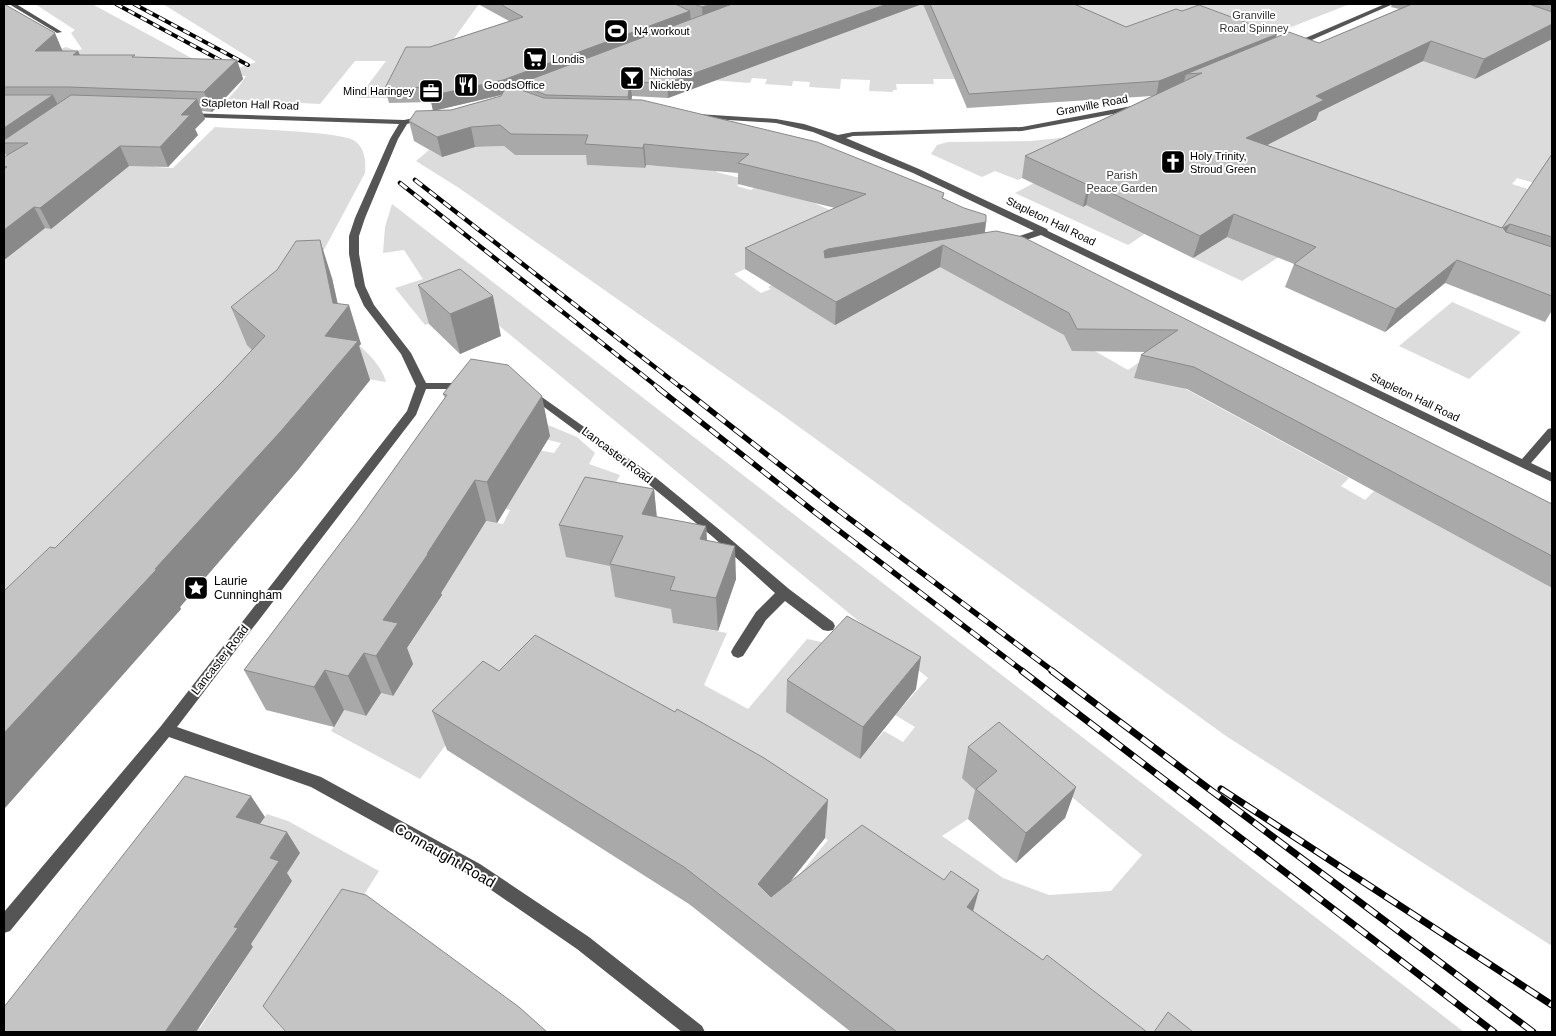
<svg xmlns="http://www.w3.org/2000/svg" width="1556" height="1036" viewBox="0 0 1556 1036" font-family="Helvetica,sans-serif">
	<style>
		.green { fill: #dcdcdc; fill-rule: evenodd }
		.lines { fill: none; stroke-linecap: round; stroke-linejoin: round }
		.minor { fill: #555; fill-rule: evenodd }
		.rail-far3-casing { stroke: #000; stroke-width: 4 }
		.rail-far2-casing { stroke: #000; stroke-width: 4.5 }
		.rail-far1-casing { stroke: #000; stroke-width: 5.5 }
		.rail-casing { stroke: #000; stroke-width: 7 }
		.rail-far3 { stroke: #fff; stroke-width: 2.5; stroke-dasharray: 7; stroke-linecap: butt }
		.rail-far2 { stroke: #fff; stroke-width: 3; stroke-dasharray: 9; stroke-linecap: butt }
		.rail-far1 { stroke: #fff; stroke-width: 4; stroke-dasharray: 11; stroke-linecap: butt }
		.rail { stroke: #fff; stroke-width: 5; stroke-dasharray: 14; stroke-linecap: butt }
		.wall { fill: #a9a9a9; fill-rule: evenodd }
		.shaded-wall { fill: #898989 }
		.building { fill: #c4c4c4; stroke: #898989 }
		.labels { text-anchor: middle; dominant-baseline: central; stroke-width: 4; stroke-linejoin: round; paint-order: stroke }
		.far-park-label { font-size: 11px; fill: #333; stroke: #fff }
		.far-poi-label { font-size: 11px; fill: #000; stroke: #fff; text-anchor: start }
		.far-street-label { font-size: 11px; fill: #000; stroke: #fff }
		.street-label { font-size: 12px; fill: #000; stroke: #fff }
		.poi-label { font-size: 12px; fill: #000; stroke: #fff; text-anchor: start }
		.near-street-label { font-size: 15px; fill: #000; stroke: #fff }
	</style>
	<rect width="100%" height="100%" fill="#fff"/>
	<g class="green">
		<path d="M35 4H92L221 74 256 62 163 4H479L442 55 391 98H358L386 61H355L320 104 228 99 237 89 246 76 145 74 4 50 61 49 66 47 77 51 82 49 71 33 75 30Z"/>
		<path d="M912 4H1350L1255 41 959 79H933L934 84H896L897 90H893V92L869 91 870 80 841 79 840 89 809 87 810 82 793 81 792 86 765 84 767 79 752 78 750 83 711 80Z"/>
		<path d="M1552 33V188L1517 178 1512 184 1531 190 1525 243 1250 141 1304 126 1316 121 1308 97 1331 106 1348 98 1375 68Z"/>
		<path d="M215 127C239 129 341 131 355 141 365 149 366 161 365 173L309 278C320 295 330 313 342 328 357 346 380 359 386 382L266 362 4 656V260L138 153 155 167 173 168Z"/>
		<path d="M1069 137 1164 221 1128 245 1015 193 1034 183 1083 207 1040 169 1018 180 995 171 982 177 931 154 937 145 948 142 1031 141Z"/>
		<path d="M504 146 515 155H590L588 165 644 168 646 165 696 169 719 168 716 172 744 179 737 186 751 190 754 188 779 194 792 193 832 211 793 248 734 274 761 293 771 289 768 287 774 284 937 260 1021 312 1029 308 1093 350 1128 370 1138 363 1349 478 1341 486 1365 500 1374 491 1552 588V946L1226 736 784 416 459 188 416 161 429 150 442 157 475 147Z"/>
		<path d="M392 204 1464 1032H1089L792 884 828 840 765 797 464 721 420 779 331 731 344 710 366 716 381 693 393 696 399 661 442 595 431 571 452 575 469 547 466 518 503 524 510 510 496 507 511 445 554 453 561 443 540 438 529 417 577 437 595 453 589 464 620 475 600 512 628 569 678 609 673 623 727 633 704 685 748 709 807 639 826 643 860 758 884 731 903 742 915 727 895 715 928 678 475 306 425 325 395 288 423 279 404 250 383 253 385 227ZM1004 741 1142 855 1111 891 1049 895 1003 878 942 836 968 819 989 802Z"/>
		<path d="M1242 227 1291 249 1242 281 1193 258Z"/>
		<path d="M1452 302 1521 332 1469 379 1399 346Z"/>
		<path d="M267 814 288 821 379 871 323 959 278 1024 285 1032H148L133 1004 200 1028 253 947 188 926 283 879 299 853 251 838Z"/>
	</g>
	<g class="lines">
		<g class="minor">
			<path d="M9 4H16L62 32 57 33Z"/>
			<path d="M1385 4H1393L1296 47 1289 45Z"/>
			<path d="M1137 105 1141 107 1140 109 1022 131 853 136 846 138 919 169 1047 229 1048 231 1522 459 1548 429 1552 428V439L1531 463 1552 473V482L1041 235 1011 245H1005V241L1034 231 913 173 813 132 776 123 697 118 693 116 697 114 776 119 804 124 838 135 853 132 1022 127Z"/>
			<path d="M184 113 404 120 414 118V122L407 124 398 139 365 218 359 236V254L365 286 374 305 411 353 426 383H465L471 386 465 389H426L416 415 177 727 321 777 480 864 589 937 702 1026 705 1032H682L577 949 468 874 311 787 169 737 10 931 4 933V912L161 726 407 411 416 386 401 354 364 306 355 286 349 254V236L355 218 390 139 399 124 187 117H184Z"/>
			<path d="M529 388 655 477 721 531 789 589 833 622 835 626 833 630 828 631 823 630 785 601 766 620 743 656 738 658 733 656 731 652 733 648 756 612 775 593 713 537 647 483 525 393 523 391 525 389Z"/>
		</g>
		<defs>
			<g id="rail-far3">
				<path d="M116 4 231 66"/>
				<path d="M134 4 248 65"/>
			</g>
			<g id="rail-far2">
				<path d="M415 180 683 389"/>
				<path d="M400 183 660 389"/>
			</g>
			<g id="rail-far1">
				<path d="M658 388 812 510 1024 672"/>
				<path d="M682 388 830 504 1054 672"/>
			</g>
			<g id="rail">
				<path d="M1022 671 1494 1032"/>
				<path d="M1052 671 1533 1032"/>
				<path d="M1221 789 1552 1005"/>
			</g>
		</defs>
		<use href="#rail-far3" class="rail-far3-casing"/>
		<use href="#rail-far2" class="rail-far2-casing"/>
		<use href="#rail-far1" class="rail-far1-casing"/>
		<use href="#rail" class="rail-casing"/>
		<use href="#rail-far3" class="rail-far3"/>
		<use href="#rail-far2" class="rail-far2"/>
		<use href="#rail-far1" class="rail-far1"/>
		<use href="#rail" class="rail"/>
	</g>
	<g class="wall">
		<path d="M4 4 63 51H78L80 55 136 58 237 60 243 79 212 112 202 111 205 119 195 129 198 135 168 167 129 166 51 229 45 228 4 260V157L7 156 6 154 4 156Z"/>
		<path d="M478 4H922L668 98 632 96 631 100 944 193 943 198 986 222 985 232 1552 504V588L1187 389 1134 378 1141 355 1146 352 1072 351 1064 335 940 267 835 325 745 269V248L835 208 738 184V173L646 165 645 168 587 165 586 155H515L504 146 475 147 442 157 414 141 409 121 433 110 431 102 389 103 385 88 430 47 509 21ZM502 95 501 96 451 110H437Z"/>
		<path d="M923 4H1074L1126 27 1276 38 1319 43 1399 9 1391 7 1392 4H1552V39L1475 79 1423 61 1319 112 1316 120 1267 145 1502 228 1552 154V312H1551L1545 322 1445 283 1385 332 1285 287 1294 264 1227 237 1193 258 1086 205 1083 207 1022 178 1025 156 1152 96 967 108Z"/>
		<path d="M332 278 338 304 361 344 359 346 370 380 298 470 180 607 181 609 4 809V591L55 548 223 381 252 350 247 345 231 307Z"/>
		<path d="M418 285 501 336 460 354 429 324Z"/>
		<path d="M443 394 550 436 497 523 486 521 441 593 442 595 407 648 413 664 393 696 381 693 366 716 344 710 334 727 266 710 244 670 357 521 445 398Z"/>
		<path d="M654 489 657 517 706 526 707 541 736 579 718 631 673 623 671 609 615 597 610 566 566 557 559 525Z"/>
		<path d="M499 671 825 838 790 882 973 912 1043 960 1147 1032H851L689 904 447 750 432 711Z"/>
		<path d="M787 680 916 689 860 759 786 712Z"/>
		<path d="M968 747 1076 787 1065 818 1016 863 968 819 975 790 962 778Z"/>
	</g>
	<g class="shaded-wall">
		<path d="M712 4H749L703 21 702 7Z"/>
		<path d="M887 4H922L668 98 667 83Z"/>
		<path d="M690 11 691 25 518 84 519 89 505 94 433 111 430 96Z"/>
		<path d="M1552 24V39L1475 79 1484 59Z"/>
		<path d="M55 33 63 52 35 51Z"/>
		<path d="M1277 34 1273 48 1202 73 1186 74 1183 85 1156 96 1159 81Z"/>
		<path d="M1431 41 1423 61 1319 112 1316 120 1240 159 1246 138 1316 96Z"/>
		<path d="M78 51 86 70 73 55Z"/>
		<path d="M237 60 243 79 212 112 204 92Z"/>
		<path d="M630 82 632 96 630 112 628 97Z"/>
		<path d="M53 95 63 115 4 143V128Z"/>
		<path d="M197 99 205 119 195 129 198 135 168 167 160 147 181 115Z"/>
		<path d="M471 127 475 147 442 157 437 137Z"/>
		<path d="M644 144 646 165 645 168 643 148Z"/>
		<path d="M120 146 129 166 51 229 40 208Z"/>
		<path d="M1091 183 1086 205 1083 207 1088 185Z"/>
		<path d="M34 207 45 228 4 260V230Z"/>
		<path d="M1234 214 1227 237 1193 258 1200 236Z"/>
		<path d="M986 222 983 244 943 245 940 267 835 325 836 302 823 273 824 251 828 249Z"/>
		<path d="M1510 224 1499 246 1503 228Z"/>
		<path d="M320 240 332 278 340 316 349 305 361 344 359 346 370 380 298 470 180 607 181 609 4 809V733L155 569 325 336 333 303Z"/>
		<path d="M1457 260 1445 283 1385 332 1396 309Z"/>
		<path d="M493 296 501 336 460 354 450 314Z"/>
		<path d="M542 396 550 436 497 523 487 482Z"/>
		<path d="M475 480 486 521 441 593 442 595 407 648 413 664 393 696 376 656 383 620Z"/>
		<path d="M654 489 657 522 642 514Z"/>
		<path d="M706 526 708 559 700 539Z"/>
		<path d="M735 546 736 579 718 631 716 598Z"/>
		<path d="M364 653 381 693 366 716 348 676Z"/>
		<path d="M921 657 916 689 860 759 863 727Z"/>
		<path d="M325 670 344 710 334 727 314 687Z"/>
		<path d="M1076 787 1065 818 1016 863 1026 833Z"/>
		<path d="M251 796 265 817 250 838 236 817Z"/>
		<path d="M828 800 825 838 759 920 758 884Z"/>
		<path d="M287 832 300 853 287 873 292 881 251 944 253 947 196 1032H165L234 927 270 858Z"/>
		<path d="M979 890 969 926 967 907Z"/>
	</g>
	<g class="building">
		<path d="M4 4 55 33 35 51H78L73 55H135L132 57 237 60 204 92 69 87H4Z"/>
		<path d="M500 4H675L690 11 503 80 430 96 436 87 385 88 406 47H430L523 17Z"/>
		<path d="M694 4H712L702 7Z"/>
		<path d="M732 4H887L667 83 630 82 628 97 546 95 518 84Z"/>
		<path d="M930 4H1074L1126 27 1176 9 1182 11 1199 5 1277 34 1159 81 969 94Z"/>
		<path d="M1412 4H1529L1552 12V24L1484 59 1431 41 1316 96 1324 100 1246 138 1502 228 1552 154V237L1510 224 1503 228 1506 232 1552 247V296L1457 260 1396 309 1294 264 1316 247 1234 214 1200 236 1091 183 1088 185 1025 156 1202 73 1186 74 1289 32 1319 43Z"/>
		<path d="M507 85 544 98 642 100 817 142 944 193 942 198 964 208 986 215V222L828 249 824 251 825 258 996 231 1023 237 1552 504V556L1194 367 1141 355 1178 330 1077 329 1069 313 943 245 836 302 745 248 866 194 738 163 749 154 644 144 643 148 585 144 588 135 511 134 500 125 471 127 437 137 409 121 416 111 451 110 501 96Z"/>
		<path d="M4 95H53L4 128Z"/>
		<path d="M71 95 197 99 181 115H190L160 147 120 146 40 208 34 207 4 230V169L7 167 4 166V157L28 143H4V140Z"/>
		<path d="M320 240 333 303 349 305 325 336 358 341 281 431 155 569H157L4 733V591L50 547 55 548 223 381 265 336 231 307 277 270 296 241Z"/>
		<path d="M460 269 493 296 450 314 418 285Z"/>
		<path d="M471 359 508 365 542 396 487 482 475 480 427 554H428L383 620 398 623 376 656 364 653 348 676 325 670 314 687 244 670 357 521 447 395 443 394Z"/>
		<path d="M585 477 654 489 642 514 706 526 700 539 735 546 716 598 670 590 675 577 610 564 623 536 559 525Z"/>
		<path d="M847 616 921 657 863 727 787 680Z"/>
		<path d="M535 635 675 712 677 709 701 722 764 758 828 800 758 884 771 897 862 825 944 880 951 871 979 890 967 907 1043 960 1047 955 1147 1032H897L684 867 432 711 483 661 499 671Z"/>
		<path d="M999 722 1076 787 1026 833 976 789 997 771 968 747Z"/>
		<path d="M185 776 251 796 236 817 287 832 270 858 279 861 234 927 238 928 165 1032H4V1007Z"/>
		<path d="M342 889 366 895 519 1007 547 1032H286L263 1006Z"/>
		<path d="M1168 1012 1193 1032H1154Z"/>
	</g>
	<defs>
		<symbol id="stadium-square" viewBox="-11 -11 22 22"><rect x="-9" y="-9" width="18" height="18" rx="4" fill="#000" stroke="#fff"/><path d="M0-5a6.5 5 0 1 0 0 10a6.5 5 0 1 0 0-10ZM-3.5-1.8h7v3.6h-7Z" fill="#fff"/></symbol>
		<symbol id="supermarket-square" viewBox="-11 -11 22 22"><rect x="-9" y="-9" width="18" height="18" rx="4" fill="#000" stroke="#fff"/><path d="M-6-5.5h2.5l.6 2H6L4.5 2H-2.5L-4.4-4H-6ZM-1.5 3.2a1.3 1.3 0 1 0 .1 0ZM3 3.2a1.3 1.3 0 1 0 .1 0Z" fill="#fff"/></symbol>
		<symbol id="bar-square" viewBox="-11 -11 22 22"><rect x="-9" y="-9" width="18" height="18" rx="4" fill="#000" stroke="#fff"/><path d="M-6-5H6L.8 .8V4.5H3.5V6h-7V4.5H-.8V.8Z" fill="#fff"/></symbol>
		<symbol id="restaurant-square" viewBox="-11 -11 22 22"><rect x="-9" y="-9" width="18" height="18" rx="4" fill="#000" stroke="#fff"/><path d="M-5-6h1v4h1v-4h1v4h1v-4h1v5L-1.5 .5V6h-2V.5L-5-1ZM5-6V6H3V1.5H1.5Q1.5-4 5-6Z" fill="#fff"/></symbol>
		<symbol id="office-square" viewBox="-11 -11 22 22"><rect x="-9" y="-9" width="18" height="18" rx="4" fill="#000" stroke="#fff"/><path d="M-6-3h4V-5.5h4V-3h4V5H-6ZM-1-4.5V-3h2v-1.5ZM-6 0V1H6V0Z" fill="#fff"/></symbol>
		<symbol id="church-square" viewBox="-11 -11 22 22"><rect x="-9" y="-9" width="18" height="18" rx="4" fill="#000" stroke="#fff"/><path d="M-1.2-6h2.4v3.5h3.3v2.4h-3.3V6h-2.4V-.1h-3.3v-2.4h3.3Z" fill="#fff"/></symbol>
		<symbol id="sight-square" viewBox="-11 -11 22 22"><rect x="-9" y="-9" width="18" height="18" rx="4" fill="#000" stroke="#fff"/><path d="M0-6L1.8-2.2L6-1.7L2.9 1.2L3.7 5.4L0 3.3L-3.7 5.4L-2.9 1.2L-6-1.7L-1.8-2.2Z" fill="#fff"/></symbol>
	</defs>
	<g fill-rule="evenodd">
		<use href="#stadium-square" x="602" y="17" width="28" height="28"/>
		<use href="#supermarket-square" x="521" y="45" width="28" height="28"/>
		<use href="#bar-square" x="618" y="64" width="28" height="28"/>
		<use href="#restaurant-square" x="452" y="71" width="28" height="28"/>
		<use href="#office-square" x="417" y="77" width="28" height="28"/>
		<use href="#church-square" x="1159" y="148" width="28" height="28"/>
		<use href="#sight-square" x="182" y="574" width="28" height="28"/>
	</g>
	<g class="labels">
		<g class="far-park-label">
			<text x="1254" y="15">Granville<tspan x="1254" dy="13">Road Spinney</tspan></text>
			<text x="1122" y="175">Parish<tspan x="1122" dy="13">Peace Garden</tspan></text>
		</g>
		<g class="far-poi-label">
			<text x="634" y="31">N4 workout</text>
			<text x="552" y="59">Londis</text>
			<text x="650" y="72">Nicholas<tspan x="650" dy="13">Nickleby</tspan></text>
			<text x="484" y="85">GoodsOffice</text>
			<text x="414" y="91" text-anchor="end">Mind Haringey</text>
			<text x="1190" y="156">Holy Trinity,<tspan x="1190" dy="13">Stroud Green</tspan></text>
		</g>
		<g class="far-street-label">
			<text transform="translate(250 104) rotate(2)">Stapleton Hall Road</text>
			<text transform="translate(1092 105) rotate(-11)">Granville Road</text>
			<text transform="translate(1051 221) rotate(26)">Stapleton Hall Road</text>
			<text transform="translate(1415 397) rotate(26)">Stapleton Hall Road</text>
		</g>
		<g class="street-label">
			<text transform="translate(617 455) rotate(37)">Lancaster Road</text>
			<text transform="translate(220 660) rotate(-52)">Lancaster Road</text>
		</g>
		<g class="poi-label">
			<text x="214" y="581">Laurie<tspan x="214" dy="14">Cunningham</tspan></text>
		</g>
		<g class="near-street-label">
			<text transform="translate(445 855) rotate(30)">Connaught Road</text>
		</g>
	</g>
	<rect width="1556" height="1036" fill="none" stroke="#000000" stroke-width="10"/>
</svg>
